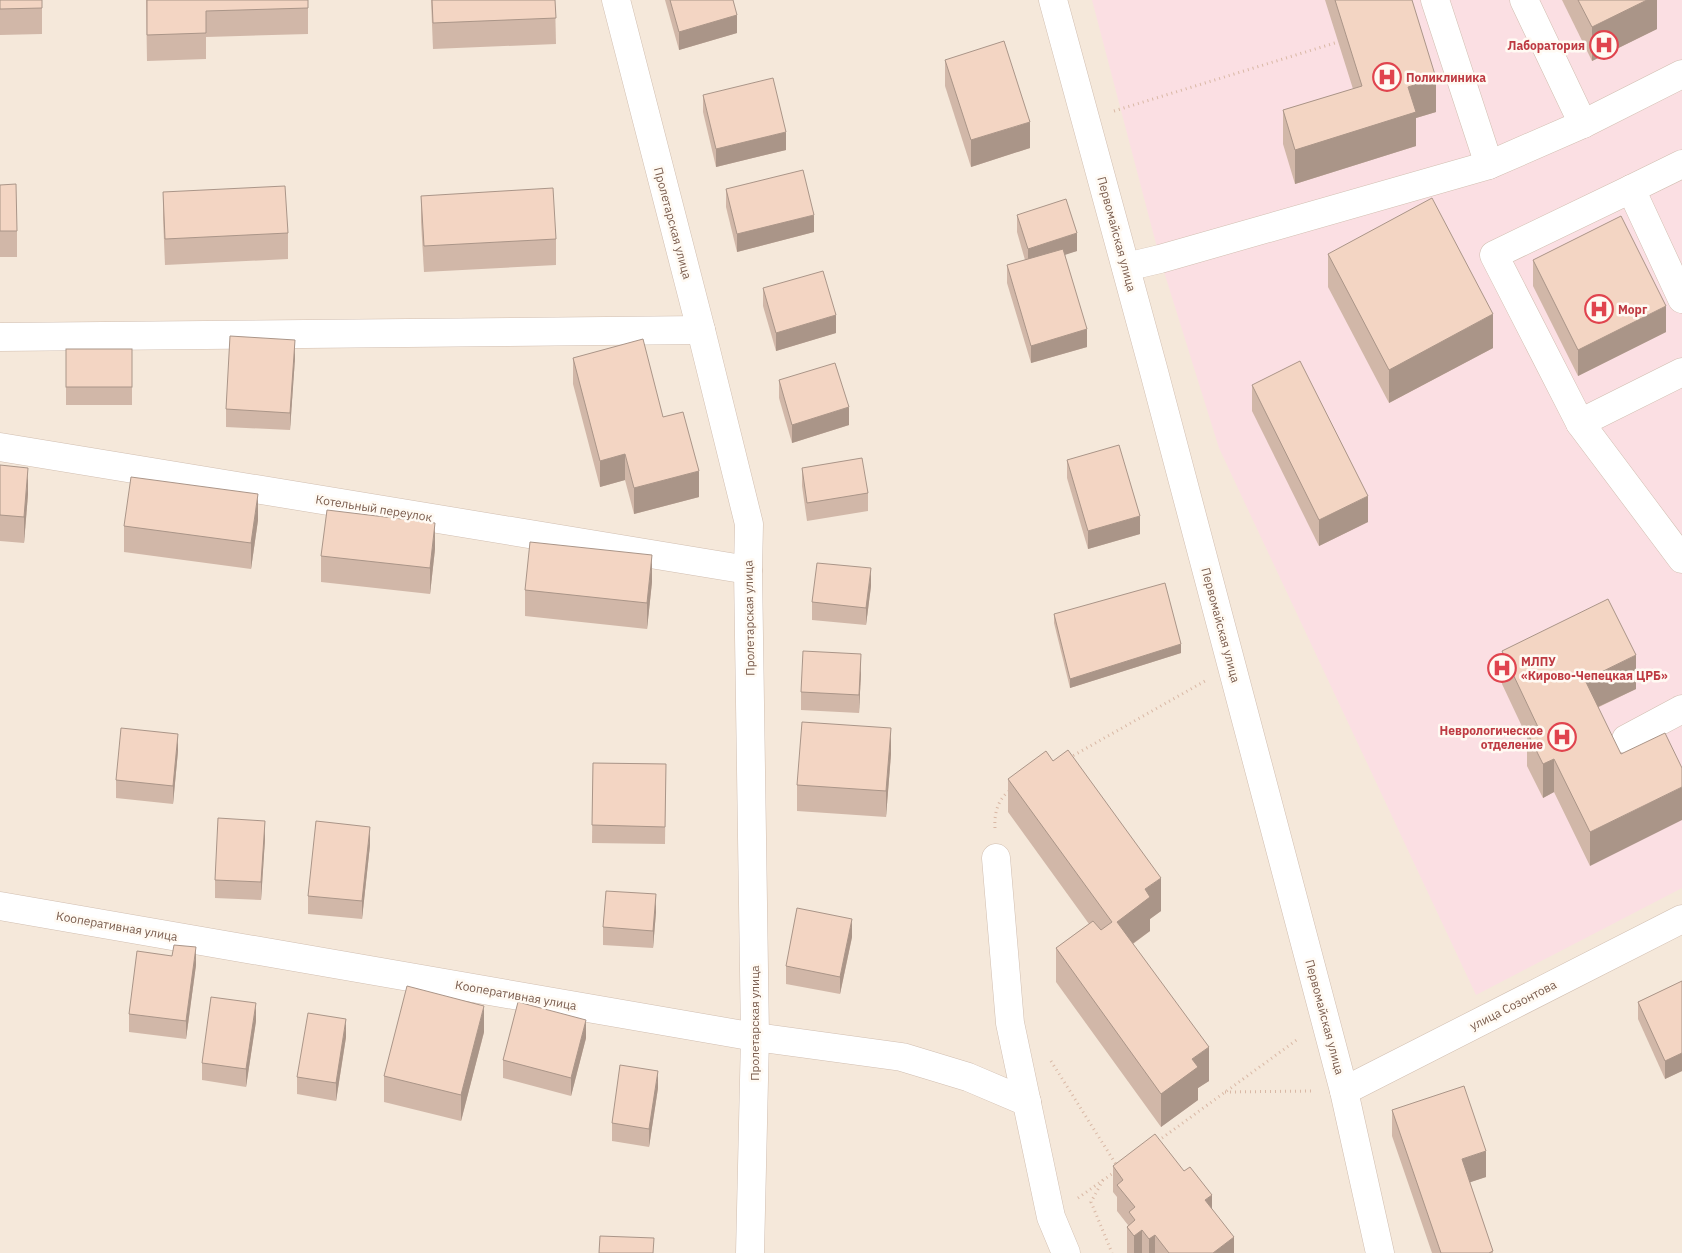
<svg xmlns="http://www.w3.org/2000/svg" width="1682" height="1253" viewBox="0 0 1682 1253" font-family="'IBM Plex Sans',sans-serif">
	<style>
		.residential { fill: #f5e8da }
		.medical { fill: #fbdfe3 }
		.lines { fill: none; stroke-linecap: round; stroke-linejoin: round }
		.minor-casing { stroke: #d1beb0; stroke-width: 29 }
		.path { stroke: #d9b8a5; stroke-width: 3; stroke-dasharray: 1 4; stroke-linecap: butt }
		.minor { stroke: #fff; stroke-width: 28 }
		.wall { fill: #d1b7a8 }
		.shaded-wall { fill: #aa9588 }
		.building { fill: #f3d5c3; stroke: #aa9588 }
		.labels { text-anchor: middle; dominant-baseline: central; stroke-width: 5; stroke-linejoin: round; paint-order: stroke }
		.health-label { font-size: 12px; font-weight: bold; fill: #be3a42; stroke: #fffaf3; text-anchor: start }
		.street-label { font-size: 12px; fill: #7a5c4d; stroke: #fffaf3 }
	</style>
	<rect width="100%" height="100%" fill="#fdf6ec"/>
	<rect class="residential" x="0" y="0" width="1682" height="1253"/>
	<path class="medical" d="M1092 0H1682V888L1476 995 1219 448 1160 259Z"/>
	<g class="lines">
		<defs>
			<g id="minor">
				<path d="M616 0 701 330 749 524 748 570 755 1037 750 1253"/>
				<path d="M1053 0 1153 368 1344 1091 1380 1253"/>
				<path d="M1435 0 1489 165"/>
				<path d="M1524 0 1583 124"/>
				<path d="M1631 189 1682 164"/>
				<path d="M1126 267 1160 259 1489 165 1583 124 1682 74"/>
				<path d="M1682 299 1631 189 1494 255 1580 423 1682 559"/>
				<path d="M0 337 701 330"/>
				<path d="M1580 423 1682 372"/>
				<path d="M0 447 748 570"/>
				<path d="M1626 739 1682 709"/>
				<path d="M996 858 1010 1023 1051 1217 1066 1253"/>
				<path d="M0 906 755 1037 902 1057 968 1077 1027 1102"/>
				<path d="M1344 1091 1682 919"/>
			</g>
		</defs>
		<use href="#minor" class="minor-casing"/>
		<g class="path">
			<path d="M1114 111 1338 42"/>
			<path d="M1069 758 1205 681"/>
			<path d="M995 828C994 813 998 798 1011 790"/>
			<path d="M1051 1061 1117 1166"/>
			<path d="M1225 1092 1314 1091"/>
			<path d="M1158 1141 1298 1039"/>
			<path d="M1103 1180 1091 1202 1112 1253"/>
			<path d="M1078 1198 1116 1171"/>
		</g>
		<use href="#minor" class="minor"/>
	</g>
	<g class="wall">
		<path d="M0 0H42V34L0 35Z"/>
		<path d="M146 0H308V34L206 37V59L147 61Z"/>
		<path d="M431 0H555L556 44 433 49Z"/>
		<path d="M665 0H733L737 33 679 50Z"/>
		<path d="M1325 0H1412L1436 112 1416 118V146L1295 184 1283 144V110L1353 89Z"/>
		<path d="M1562 0H1657V29L1592 61Z"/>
		<path d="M945 60 1030 148 971 167 945 86Z"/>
		<path d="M703 95 786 150 716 167 703 112Z"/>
		<path d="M0 185 17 231V257H0Z"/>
		<path d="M726 189 814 232 737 252 726 207Z"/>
		<path d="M163 192 288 233V259L165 265 163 218Z"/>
		<path d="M421 196 556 239V265L424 272 421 222Z"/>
		<path d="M1017 215 1077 251 1065 254 1087 347 1031 363 1007 283V265L1025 260 1017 232Z"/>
		<path d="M1328 254 1493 348 1389 403 1328 287Z"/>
		<path d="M1533 260 1666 332 1578 376 1533 286Z"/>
		<path d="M763 288 836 333 776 351 763 306Z"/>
		<rect x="66" y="349" width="66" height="56"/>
		<path d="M295 358 290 430 226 427V409Z"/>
		<path d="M573 358 663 417 699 497 634 514 625 480 600 487 573 384Z"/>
		<path d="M779 380 849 425 792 443 779 398Z"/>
		<path d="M1252 385 1368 522 1319 546 1252 411Z"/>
		<path d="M1067 460 1140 534 1088 549 1067 478Z"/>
		<path d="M0 465 28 494 24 543 0 541Z"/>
		<path d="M802 468 868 493V511L807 521 802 486Z"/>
		<path d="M258 520 251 569 124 552V526Z"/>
		<path d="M435 549 430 594 321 582V556Z"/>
		<path d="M652 582 647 629 525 616V590Z"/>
		<path d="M871 586 866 625 812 620V602Z"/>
		<path d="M1054 614 1181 653 1070 688 1054 623Z"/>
		<path d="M1502 651 1636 689 1599 707 1590 866 1554 792 1543 798 1527 766V737L1502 684Z"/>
		<path d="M861 672 859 713 801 710V692Z"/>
		<path d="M178 751 173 804 116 798V780Z"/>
		<path d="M891 754 886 817 797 811V785Z"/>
		<path d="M593 763 666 764 665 844 592 843Z"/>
		<path d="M1008 779 1161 911 1150 919V931L1133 944 1209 1081 1198 1088V1100L1161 1127 1056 982V948L1089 924 1008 812Z"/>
		<path d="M265 839 261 900 215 898V880Z"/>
		<path d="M370 845 362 919 308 914V896Z"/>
		<path d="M656 912 653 948 603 945V927Z"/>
		<path d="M852 937 840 994 786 984V966Z"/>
		<path d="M196 965 186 1039 129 1032V1014Z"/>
		<path d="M1682 981V1071L1665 1079 1638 1019V1002Z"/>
		<path d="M256 1021 246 1087 202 1080V1063Z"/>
		<path d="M484 1032 461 1121 384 1102V1076Z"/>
		<path d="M346 1037 336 1101 297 1094V1077Z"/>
		<path d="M586 1038 571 1096 503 1078V1060Z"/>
		<path d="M658 1088 649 1147 612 1141V1123Z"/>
		<path d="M1392 1110 1486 1177 1470 1182 1493 1253H1432L1392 1136Z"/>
		<path d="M1113 1166 1212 1209 1234 1253H1127V1227L1128 1225 1117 1211V1197L1113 1192Z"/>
	</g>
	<g class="shaded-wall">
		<path d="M1647 0H1657V29L1592 61V27Z"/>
		<path d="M737 15V33L679 50V32Z"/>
		<path d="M1436 78V112L1416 118V146L1295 184V150L1408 87Z"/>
		<path d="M1030 122V148L971 167V140Z"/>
		<path d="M786 132V150L716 167V149Z"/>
		<path d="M814 215V232L737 252V234Z"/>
		<path d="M1077 233V251L1028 267V249Z"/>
		<path d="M1666 306V332L1578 376V350Z"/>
		<path d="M1493 314V348L1389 403V370Z"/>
		<path d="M836 315V333L776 351V333Z"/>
		<path d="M1087 329V347L1031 363V346Z"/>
		<path d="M295 340V358L290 430V413Z"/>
		<path d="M849 407V425L792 443V425Z"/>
		<path d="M625 454V480L600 487V461Z"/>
		<path d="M28 468V494L24 543V517Z"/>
		<path d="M699 471V497L634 514V488Z"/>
		<path d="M258 494V520L251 569V543Z"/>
		<path d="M1368 496V522L1319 546V520Z"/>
		<path d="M1140 516V534L1088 549V531Z"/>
		<path d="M435 523V549L430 594V568Z"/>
		<path d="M652 555V582L647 629V603Z"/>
		<path d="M871 568V586L866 625V608Z"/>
		<path d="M1181 644V653L1070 688V679Z"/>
		<path d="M861 654V672L859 713V695Z"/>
		<path d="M1636 655V689L1585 713V680Z"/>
		<path d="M891 728V754L886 817V791Z"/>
		<path d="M178 734V751L173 804V786Z"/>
		<path d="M1554 759V792L1543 798V764Z"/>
		<path d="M1682 787V820L1590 866V832Z"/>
		<path d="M265 821V839L261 900V882Z"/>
		<path d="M370 827V845L362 919V901Z"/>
		<path d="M1161 878V911L1150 919V931L1117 955V922L1145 889Z"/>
		<path d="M656 894V912L653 948V931Z"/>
		<path d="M852 919V937L840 994V977Z"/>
		<path d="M196 947V965L186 1039V1021Z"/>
		<path d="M256 1003V1021L246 1087V1069Z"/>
		<path d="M484 1006V1032L461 1121V1095Z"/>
		<path d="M346 1019V1037L336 1101V1083Z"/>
		<path d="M586 1020V1038L571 1096V1078Z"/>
		<path d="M1209 1047V1081L1198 1088V1100L1161 1127V1094L1192 1059Z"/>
		<path d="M1682 1053V1071L1665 1079V1061Z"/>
		<path d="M658 1071V1088L649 1147V1129Z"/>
		<path d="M1486 1151V1177L1462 1185V1159Z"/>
		<path d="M1212 1195V1221L1205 1200Z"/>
		<path d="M1142 1230V1253H1134V1236Z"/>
		<path d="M1155 1235V1253H1149V1239Z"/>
		<path d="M1234 1237V1253H1213Z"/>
	</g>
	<g class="building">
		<path d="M0 0H42V8L0 9Z"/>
		<path d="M147 0H308V8L206 11V33L147 35Z"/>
		<path d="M432 0H555L556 18 433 23Z"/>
		<path d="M670 0H733L737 15 679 32Z"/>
		<path d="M1335 0H1412L1436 78 1408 87 1416 112 1295 150 1283 110 1362 86Z"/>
		<path d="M1578 0H1647L1592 27Z"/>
		<path d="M1004 41 1030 122 971 140 945 60Z"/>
		<path d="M773 78 786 132 716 149 703 95Z"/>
		<path d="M803 170 814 215 737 234 726 189Z"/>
		<path d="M16 184 17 231H0V185Z"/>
		<path d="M285 186 288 233 165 239 163 192Z"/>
		<path d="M553 188 556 239 424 246 421 196Z"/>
		<path d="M1432 198 1493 314 1389 370 1328 254Z"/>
		<path d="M1066 199 1077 233 1028 249 1017 215Z"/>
		<path d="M1621 216 1666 306 1578 350 1533 260Z"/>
		<path d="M1063 249 1087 329 1031 346 1007 265Z"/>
		<path d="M823 271 836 315 776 333 763 288Z"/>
		<path d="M230 336 295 340 290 413 226 409Z"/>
		<path d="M643 339 663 417 683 412 699 471 634 488 625 454 600 461 573 358Z"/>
		<rect x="66" y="349" width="66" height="38"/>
		<path d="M1300 361 1368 496 1319 520 1252 385Z"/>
		<path d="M835 363 849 407 792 425 779 380Z"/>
		<path d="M1119 445 1140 516 1088 531 1067 460Z"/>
		<path d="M862 458 868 493 807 503 802 468Z"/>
		<path d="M0 465 28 468 24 517 0 515Z"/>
		<path d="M131 477 258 494 251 543 124 526Z"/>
		<path d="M327 510 435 523 430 568 321 556Z"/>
		<path d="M530 542 652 555 647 603 525 590Z"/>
		<path d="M817 563 871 568 866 608 812 602Z"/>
		<path d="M1165 583 1181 644 1070 679 1054 614Z"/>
		<path d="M1608 599 1636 655 1585 680 1621 754 1665 733 1682 768V787L1590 832 1554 759 1543 764 1527 732 1538 727 1502 651Z"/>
		<path d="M803 651 861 654 859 695 801 692Z"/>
		<path d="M802 722 891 728 886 791 797 785Z"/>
		<path d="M121 728 178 734 173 786 116 780Z"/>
		<path d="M1068 750 1161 878 1145 889 1150 897 1117 922 1209 1047 1192 1059 1198 1067 1161 1094 1056 948 1093 921 1101 930 1112 922 1008 779 1046 751 1053 761Z"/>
		<path d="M593 763 666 764 665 827 592 825Z"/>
		<path d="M218 818 265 821 261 882 215 880Z"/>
		<path d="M316 821 370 827 362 901 308 896Z"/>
		<path d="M606 891 656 894 653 931 603 927Z"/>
		<path d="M797 908 852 919 840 977 786 966Z"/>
		<path d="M174 945 196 947 186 1021 129 1014 137 951 172 956Z"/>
		<path d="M1682 981V1053L1665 1061 1638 1002Z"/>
		<path d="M407 986 484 1006 461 1095 384 1076Z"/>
		<path d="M211 997 256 1003 246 1069 202 1063Z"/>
		<path d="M518 1002 586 1020 571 1078 503 1060Z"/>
		<path d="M308 1013 346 1019 336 1083 297 1077Z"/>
		<path d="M620 1065 658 1071 649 1129 612 1123Z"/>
		<path d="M1464 1086 1486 1151 1462 1159 1493 1251 1489 1253H1441L1392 1110Z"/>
		<path d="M1155 1134 1184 1171 1190 1167 1212 1195 1205 1200 1234 1237 1213 1253H1169L1155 1235 1149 1239 1142 1230 1134 1236 1127 1227 1135 1220 1129 1212 1135 1207 1117 1185 1123 1180 1113 1166Z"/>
		<path d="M600 1236 654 1238 653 1253H599Z"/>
	</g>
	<defs>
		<symbol id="hospital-ring" viewBox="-11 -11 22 22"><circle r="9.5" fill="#fffaf3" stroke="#e0444e" stroke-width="1.5"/><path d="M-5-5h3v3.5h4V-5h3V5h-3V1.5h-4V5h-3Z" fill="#e0444e"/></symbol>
	</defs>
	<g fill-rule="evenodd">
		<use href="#hospital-ring" x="1588" y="29" width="32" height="32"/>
		<use href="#hospital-ring" x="1371" y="61" width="32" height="32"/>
		<use href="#hospital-ring" x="1583" y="293" width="32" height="32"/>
		<use href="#hospital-ring" x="1486" y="652" width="32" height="32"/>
		<use href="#hospital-ring" x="1546" y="721" width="32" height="32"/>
	</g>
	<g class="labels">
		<g class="health-label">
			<text x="1585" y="45" text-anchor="end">Лаборатория</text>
			<text x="1406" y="77">Поликлиника</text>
			<text x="1618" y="309">Морг</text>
			<text x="1521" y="661">МЛПУ<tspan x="1521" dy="14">«Кирово-Чепецкая ЦРБ»</tspan></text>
			<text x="1543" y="730" text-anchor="end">Неврологическое<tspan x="1543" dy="14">отделение</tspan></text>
		</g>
		<g class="street-label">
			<text transform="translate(673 223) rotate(75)">Пролетарская улица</text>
			<text transform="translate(1117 234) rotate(75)">Первомайская улица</text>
			<text transform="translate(374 508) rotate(9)">Котельный переулок</text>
			<text transform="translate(749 618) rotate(-91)">Пролетарская улица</text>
			<text transform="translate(1221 625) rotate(75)">Первомайская улица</text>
			<text transform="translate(117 926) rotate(10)">Кооперативная улица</text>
			<text transform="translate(516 995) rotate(10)">Кооперативная улица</text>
			<text transform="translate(1513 1005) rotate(-27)">улица Созонтова</text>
			<text transform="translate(1325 1017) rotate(75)">Первомайская улица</text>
			<text transform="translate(754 1023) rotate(-90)">Пролетарская улица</text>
		</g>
	</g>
</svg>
